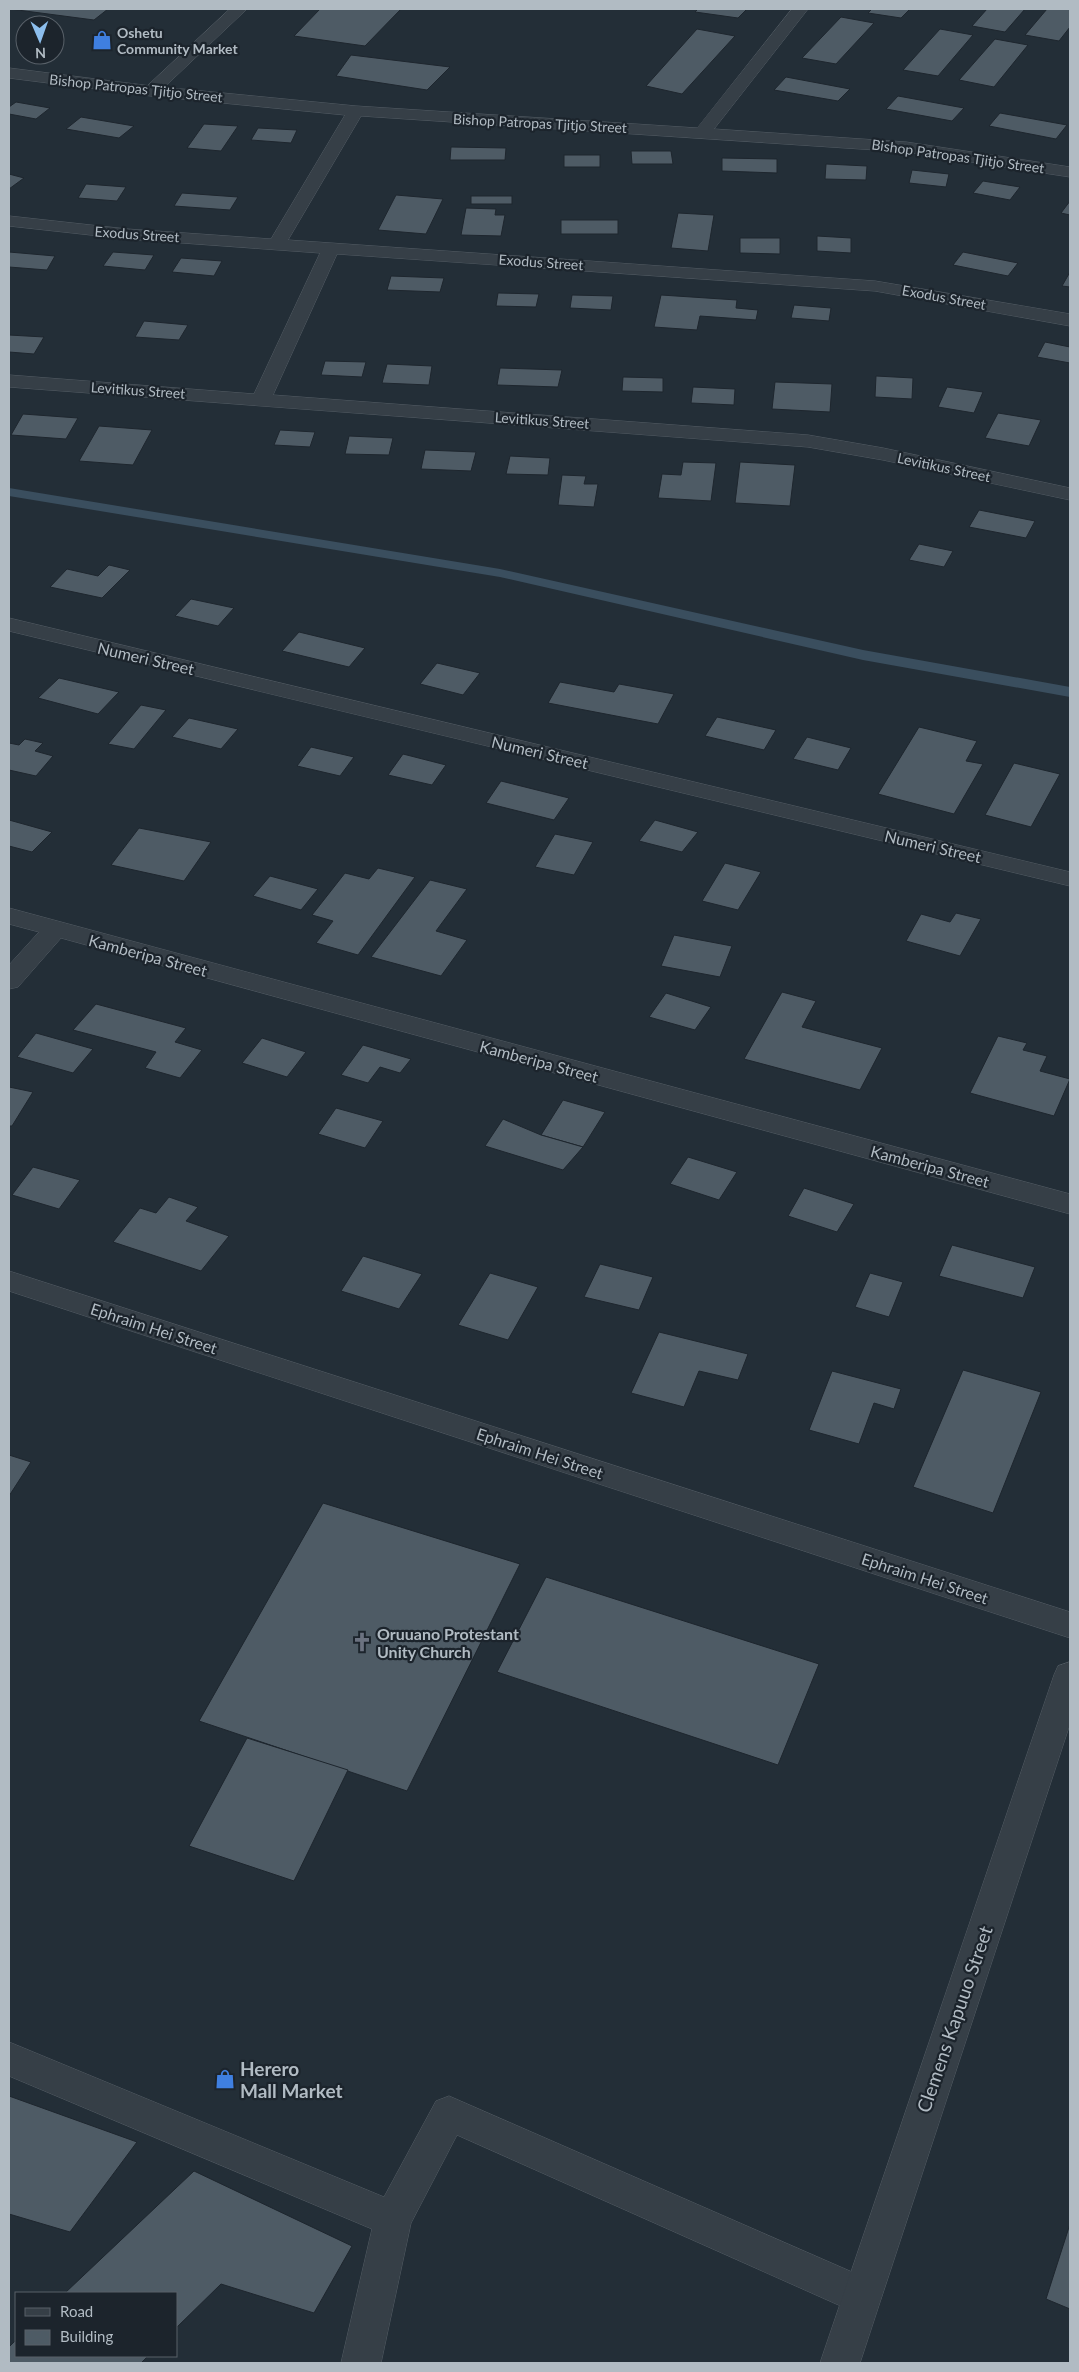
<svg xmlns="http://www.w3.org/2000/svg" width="1079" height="2372" viewBox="0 0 1079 2372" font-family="Lato,sans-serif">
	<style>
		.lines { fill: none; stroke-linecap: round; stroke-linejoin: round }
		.stream { fill: #3a4e5e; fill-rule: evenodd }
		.building { fill: #4e5b65; stroke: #1e262e }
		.lane-casing { stroke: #545d65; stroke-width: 1 }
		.street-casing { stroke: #545d65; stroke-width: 1 }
		.lane { fill: #363f47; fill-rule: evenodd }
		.street { fill: #363f47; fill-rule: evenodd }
		.labels { text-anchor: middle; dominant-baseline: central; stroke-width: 4.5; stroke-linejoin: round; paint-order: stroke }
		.far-poi-label { font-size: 14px; font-weight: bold; fill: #b1bbc3; stroke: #1c242c; text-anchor: start }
		.far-street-label { font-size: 14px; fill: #b1bbc3; stroke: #1c242c }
		.street-label { font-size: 16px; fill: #b1bbc3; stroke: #1c242c }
		.poi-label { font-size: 16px; font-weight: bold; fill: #b1bbc3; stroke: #1c242c; text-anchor: start }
		.near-street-label { font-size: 19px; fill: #b1bbc3; stroke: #1c242c }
		.near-poi-label { font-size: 19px; font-weight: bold; fill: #b1bbc3; stroke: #1c242c; text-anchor: start }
	</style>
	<rect width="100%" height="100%" fill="#232e37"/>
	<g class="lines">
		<path class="stream" d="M9 488 500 569 863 650 1070 687V697L863 660 500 577 9 496Z"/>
	</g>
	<g class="building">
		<path d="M10 9H108L94 20Z"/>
		<path d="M320 9H401L365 46 294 36Z"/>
		<path d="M698 9H747L738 18 695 12Z"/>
		<path d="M872 9H910L901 18 868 13Z"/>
		<path d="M987 9H1025L1005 32 972 26Z"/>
		<path d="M1047 9H1070V27L1059 41 1025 35Z"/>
		<path d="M841 17 874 23 836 64 802 58Z"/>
		<path d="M697 29 735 36 682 94 646 86Z"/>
		<path d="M940 29 973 35 938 76 903 70Z"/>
		<path d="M995 39 1028 45 994 87 959 80Z"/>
		<path d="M351 55 450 67 427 90 336 76Z"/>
		<path d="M786 77 850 89 838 101 774 90Z"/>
		<path d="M898 96 964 108 952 121 886 109Z"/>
		<path d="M16 102 50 108 36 119 9 114V107Z"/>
		<path d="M1000 113 1067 125 1056 139 989 126Z"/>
		<path d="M81 117 134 126 119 138 66 129Z"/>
		<path d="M204 124 238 126 221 151 187 148Z"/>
		<path d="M258 128 297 130 291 143 251 140Z"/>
		<path d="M451 147 506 148 505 160H450Z"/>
		<path d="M631 151H671L673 164H632Z"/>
		<rect x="564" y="155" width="36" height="12"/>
		<path d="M722 158 777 159V173L722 171Z"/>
		<path d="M826 164 867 166 866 180 825 179Z"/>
		<path d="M912 170 949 174 946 187 909 183Z"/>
		<path d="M9 174 24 178 9 189Z"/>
		<path d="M983 181 1020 187 1010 200 973 193Z"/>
		<path d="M86 184 126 187 117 201 78 198Z"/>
		<path d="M182 193 238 197 230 210 174 206Z"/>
		<path d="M396 195 443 199 426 234 378 230Z"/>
		<rect x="471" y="196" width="41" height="8"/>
		<path d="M1070 201V215L1061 213Z"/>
		<path d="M466 208 496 209 495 215H505L501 236 461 235Z"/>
		<path d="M678 213 714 215 708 251 671 248Z"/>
		<rect x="561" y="220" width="57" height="14"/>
		<path d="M817 236 851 238V253L817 251Z"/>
		<path d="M740 238H780V254L740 253Z"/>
		<path d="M9 252 55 256 47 270 9 267Z"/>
		<path d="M113 252 154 255 145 270 103 266Z"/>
		<path d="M963 252 1018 263 1008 276 953 265Z"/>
		<path d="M181 258 222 261 214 276 172 272Z"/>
		<path d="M1070 272V287L1062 286Z"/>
		<path d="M391 276 444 278 440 292 387 290Z"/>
		<path d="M498 293 539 294 536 307 496 306Z"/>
		<path d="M572 295 613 296 611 310 570 308Z"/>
		<path d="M661 295 737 300 736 308 758 310 756 320 700 316 697 330 654 327Z"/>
		<path d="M794 305 831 308 829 321 791 318Z"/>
		<path d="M144 321 188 325 179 340 135 337Z"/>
		<path d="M9 335 44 337 34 354 9 352Z"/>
		<path d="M1045 342 1070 347V363L1037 357Z"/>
		<path d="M325 361 366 362 362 377 321 375Z"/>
		<path d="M387 364 432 366 429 385 382 383Z"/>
		<path d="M500 368 562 370 558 387 497 385Z"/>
		<path d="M876 376 913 378 912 399 875 397Z"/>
		<path d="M623 377 663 378V392L622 391Z"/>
		<path d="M775 382 832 384 830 412 772 409Z"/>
		<path d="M693 387 735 389 734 405 691 403Z"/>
		<path d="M947 387 983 392 974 413 938 407Z"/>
		<path d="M998 413 1041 420 1029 446 985 438Z"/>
		<path d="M23 414 78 418 66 439 11 435Z"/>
		<path d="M99 426 152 430 133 465 79 461Z"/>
		<path d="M280 430 315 432 310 447 274 445Z"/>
		<path d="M349 436 393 438 389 455 345 454Z"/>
		<path d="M425 450 476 452 471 471 421 469Z"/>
		<path d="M510 456 550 458 548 475 506 474Z"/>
		<path d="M683 462 716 463 711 501 658 498 662 474 681 475Z"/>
		<path d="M740 462 795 465 790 506 735 503Z"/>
		<path d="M562 475 586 476 584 484H598L594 507 558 505Z"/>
		<path d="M979 510 1035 521 1026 538 969 527Z"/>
		<path d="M919 544 953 551 944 567 909 560Z"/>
		<path d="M109 565 130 570 102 598 50 587 67 569 98 576Z"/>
		<path d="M191 599 234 608 218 626 175 616Z"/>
		<path d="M299 632 365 648 349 667 282 651Z"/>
		<path d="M437 663 480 673 463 695 420 684Z"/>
		<path d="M59 678 119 692 98 714 38 698Z"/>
		<path d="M560 682 614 692 619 684 674 694 658 724 548 703Z"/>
		<path d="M141 705 166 710 134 749 108 744Z"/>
		<path d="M717 717 776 730 764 750 705 736Z"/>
		<path d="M189 718 238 729 221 749 172 737Z"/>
		<path d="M919 727 977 741 966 761 983 764 954 814 878 794Z"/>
		<path d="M807 737 851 748 838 770 793 759Z"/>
		<path d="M25 739 43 743 35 751 53 756 36 776 9 770V743L19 745Z"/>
		<path d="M311 747 354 757 340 776 297 766Z"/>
		<path d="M403 754 446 765 432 785 388 775Z"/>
		<path d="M1014 763 1060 774 1031 827 985 815Z"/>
		<path d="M501 781 569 798 554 820 486 803Z"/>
		<path d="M9 820 52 832 32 852 9 846Z"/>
		<path d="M655 820 698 832 682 852 639 841Z"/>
		<path d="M139 828 211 842 184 881 111 865Z"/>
		<path d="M555 834 593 842 574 875 535 867Z"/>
		<path d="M725 863 761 872 738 910 702 901Z"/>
		<path d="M378 868 415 877 358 955 316 943 333 921 312 915 345 873 369 879Z"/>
		<path d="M270 876 318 889 301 910 253 896Z"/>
		<path d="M430 880 467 889 436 931 467 940 441 976 371 957Z"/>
		<path d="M956 913 981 919 960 956 906 941 921 914 950 922Z"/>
		<path d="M674 935 732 946 720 977 661 966Z"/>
		<path d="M782 992 816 1001 802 1027 882 1048 860 1090 744 1059Z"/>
		<path d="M666 993 711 1007 695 1030 649 1017Z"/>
		<path d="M96 1004 186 1028 175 1042 202 1050 180 1078 145 1068 156 1052 73 1030Z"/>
		<path d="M36 1033 93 1049 73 1073 17 1057Z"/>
		<path d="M998 1036 1027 1043 1023 1050 1047 1056 1040 1071 1070 1079 1054 1116 970 1093Z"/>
		<path d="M262 1038 306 1052 287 1077 242 1063Z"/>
		<path d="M363 1045 411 1059 400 1073 380 1067 368 1083 341 1075Z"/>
		<path d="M9 1087 33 1092 12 1126H9Z"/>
		<path d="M563 1100 605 1112 583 1147 541 1135Z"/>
		<path d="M336 1108 383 1121 365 1148 318 1134Z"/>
		<path d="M503 1119 541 1135 583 1147 563 1170 485 1146Z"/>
		<path d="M688 1157 737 1172 719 1200 670 1184Z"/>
		<path d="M33 1167 80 1180 59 1209 12 1195Z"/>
		<path d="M804 1188 854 1204 837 1232 788 1216Z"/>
		<path d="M169 1197 198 1207 186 1221 229 1236 201 1271 113 1242 140 1208 156 1213Z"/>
		<path d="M952 1245 1035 1267 1023 1298 939 1276Z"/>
		<path d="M363 1256 422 1274 399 1309 341 1291Z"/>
		<path d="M600 1264 653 1277 639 1310 584 1297Z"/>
		<path d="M490 1273 538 1287 508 1340 458 1325Z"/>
		<path d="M870 1273 903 1282 889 1317 855 1307Z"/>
		<path d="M659 1332 748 1354 738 1380 699 1371 684 1407 631 1393Z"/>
		<path d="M963 1370 1041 1392 993 1513 913 1487Z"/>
		<path d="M832 1371 901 1389 894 1409 874 1403 859 1444 809 1430Z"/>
		<path d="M9 1455 31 1462 9 1496Z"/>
		<path d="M323 1503 520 1564 407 1791 199 1721Z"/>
		<path d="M546 1577 819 1664 778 1765 497 1672Z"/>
		<path d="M247 1738 348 1770 294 1881 189 1846Z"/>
		<path d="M9 2096 137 2142 70 2232 9 2214Z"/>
		<path d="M194 2171 352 2246 314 2313 221 2284 176 2328V2293H65Z"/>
		<path d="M1070 2224V2309L1046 2299Z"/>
		<path d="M16 2340V2356H148L141 2363H9V2347Z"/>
	</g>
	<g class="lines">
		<defs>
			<g id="lane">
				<path d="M230 9H247L157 94H145L143 91 145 88Z"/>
				<path d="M9 2042 384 2197 436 2101 449 2096 875 2282 880 2296 875 2310 861 2315 457 2135 411 2223 381 2363H341L372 2229 9 2076Z"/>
			</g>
			<g id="street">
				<path d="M792 9H808L714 129 906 142 1070 167V177L906 152 361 116 288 240 875 281 1070 314V326L875 291 337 254 273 395 808 435 883 448 1070 488V500L883 460 808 447 9 387V375L254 394 320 253 127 239 9 226V216L127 229 271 239 345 115 151 96 9 78V68L151 86 356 106 697 128Z"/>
				<path d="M9 618 1070 872V886L9 631Z"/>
				<path d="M9 908 1070 1194V1214L61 938 18 987 9 989V965L39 932 9 924Z"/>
				<path d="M9 1271 1070 1612V1638L9 1291Z"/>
				<path d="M1070 1662V1724L860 2363H820L1054 1675 1058 1666Z"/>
			</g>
		</defs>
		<use href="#lane" class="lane-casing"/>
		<use href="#street" class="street-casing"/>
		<use href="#lane" class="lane"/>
		<use href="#street" class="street"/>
	</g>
	<defs>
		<symbol id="shop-bare" viewBox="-9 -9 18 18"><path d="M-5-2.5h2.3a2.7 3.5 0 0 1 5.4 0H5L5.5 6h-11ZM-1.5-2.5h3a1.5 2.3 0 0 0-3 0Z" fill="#3f7fe0" stroke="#1c242c" stroke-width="2.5" paint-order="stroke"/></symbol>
		<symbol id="church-bare" viewBox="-9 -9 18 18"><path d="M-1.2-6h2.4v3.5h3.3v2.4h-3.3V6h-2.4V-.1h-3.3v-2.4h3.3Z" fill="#6b7280" stroke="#1c242c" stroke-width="2.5" paint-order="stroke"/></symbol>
	</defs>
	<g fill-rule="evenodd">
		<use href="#shop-bare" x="88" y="26" width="28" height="28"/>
		<use href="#church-bare" x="348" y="1628" width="28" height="28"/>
		<use href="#shop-bare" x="211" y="2065" width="28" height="28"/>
	</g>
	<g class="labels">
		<g class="far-poi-label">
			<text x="117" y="32">Oshetu<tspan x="117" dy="16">Community Market</tspan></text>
		</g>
		<g class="far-street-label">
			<text transform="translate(136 88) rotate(6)">Bishop Patropas Tjitjo Street</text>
			<text transform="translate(540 123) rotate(3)">Bishop Patropas Tjitjo Street</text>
			<text transform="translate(958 156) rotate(8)">Bishop Patropas Tjitjo Street</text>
			<text transform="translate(137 234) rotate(4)">Exodus Street</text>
			<text transform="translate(541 262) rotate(4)">Exodus Street</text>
			<text transform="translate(944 297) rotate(10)">Exodus Street</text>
			<text transform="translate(138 390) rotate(4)">Levitikus Street</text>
			<text transform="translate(542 420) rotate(4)">Levitikus Street</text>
			<text transform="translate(944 467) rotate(12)">Levitikus Street</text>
		</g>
		<g class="street-label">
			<text transform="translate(146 658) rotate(13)">Numeri Street</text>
			<text transform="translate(540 752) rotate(13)">Numeri Street</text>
			<text transform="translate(933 846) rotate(13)">Numeri Street</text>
			<text transform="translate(148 955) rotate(15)">Kamberipa Street</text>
			<text transform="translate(539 1061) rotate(15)">Kamberipa Street</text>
			<text transform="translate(930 1166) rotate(15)">Kamberipa Street</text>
			<text transform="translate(154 1328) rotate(18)">Ephraim Hei Street</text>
			<text transform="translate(540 1453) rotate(18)">Ephraim Hei Street</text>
			<text transform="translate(925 1578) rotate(18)">Ephraim Hei Street</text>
		</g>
		<g class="poi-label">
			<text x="377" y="1633">Oruuano Protestant<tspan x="377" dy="18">Unity Church</tspan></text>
		</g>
		<g class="near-street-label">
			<text transform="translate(954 2019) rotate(-71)">Clemens Kapuuo Street</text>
		</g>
		<g class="near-poi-label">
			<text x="240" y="2068">Herero<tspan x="240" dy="22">Mall Market</tspan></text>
		</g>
	</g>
	<rect width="1079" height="2372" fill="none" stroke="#b1bbc3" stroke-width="20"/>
	<rect x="15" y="2292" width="162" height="65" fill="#1c242c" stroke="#586068"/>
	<rect x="25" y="2308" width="25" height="8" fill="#363f47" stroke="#586068"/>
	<text x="60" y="2317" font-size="15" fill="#b1bbc3">Road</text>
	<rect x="25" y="2330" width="25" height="15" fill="#4e5b65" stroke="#586068"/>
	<text x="60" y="2342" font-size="15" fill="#b1bbc3">Building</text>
	<g transform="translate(40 40) rotate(178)"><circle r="24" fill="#1c242c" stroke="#586068"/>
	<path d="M0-4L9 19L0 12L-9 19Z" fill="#8cbeed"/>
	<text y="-8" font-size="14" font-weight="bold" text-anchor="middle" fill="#b1bbc3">N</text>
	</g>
</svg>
